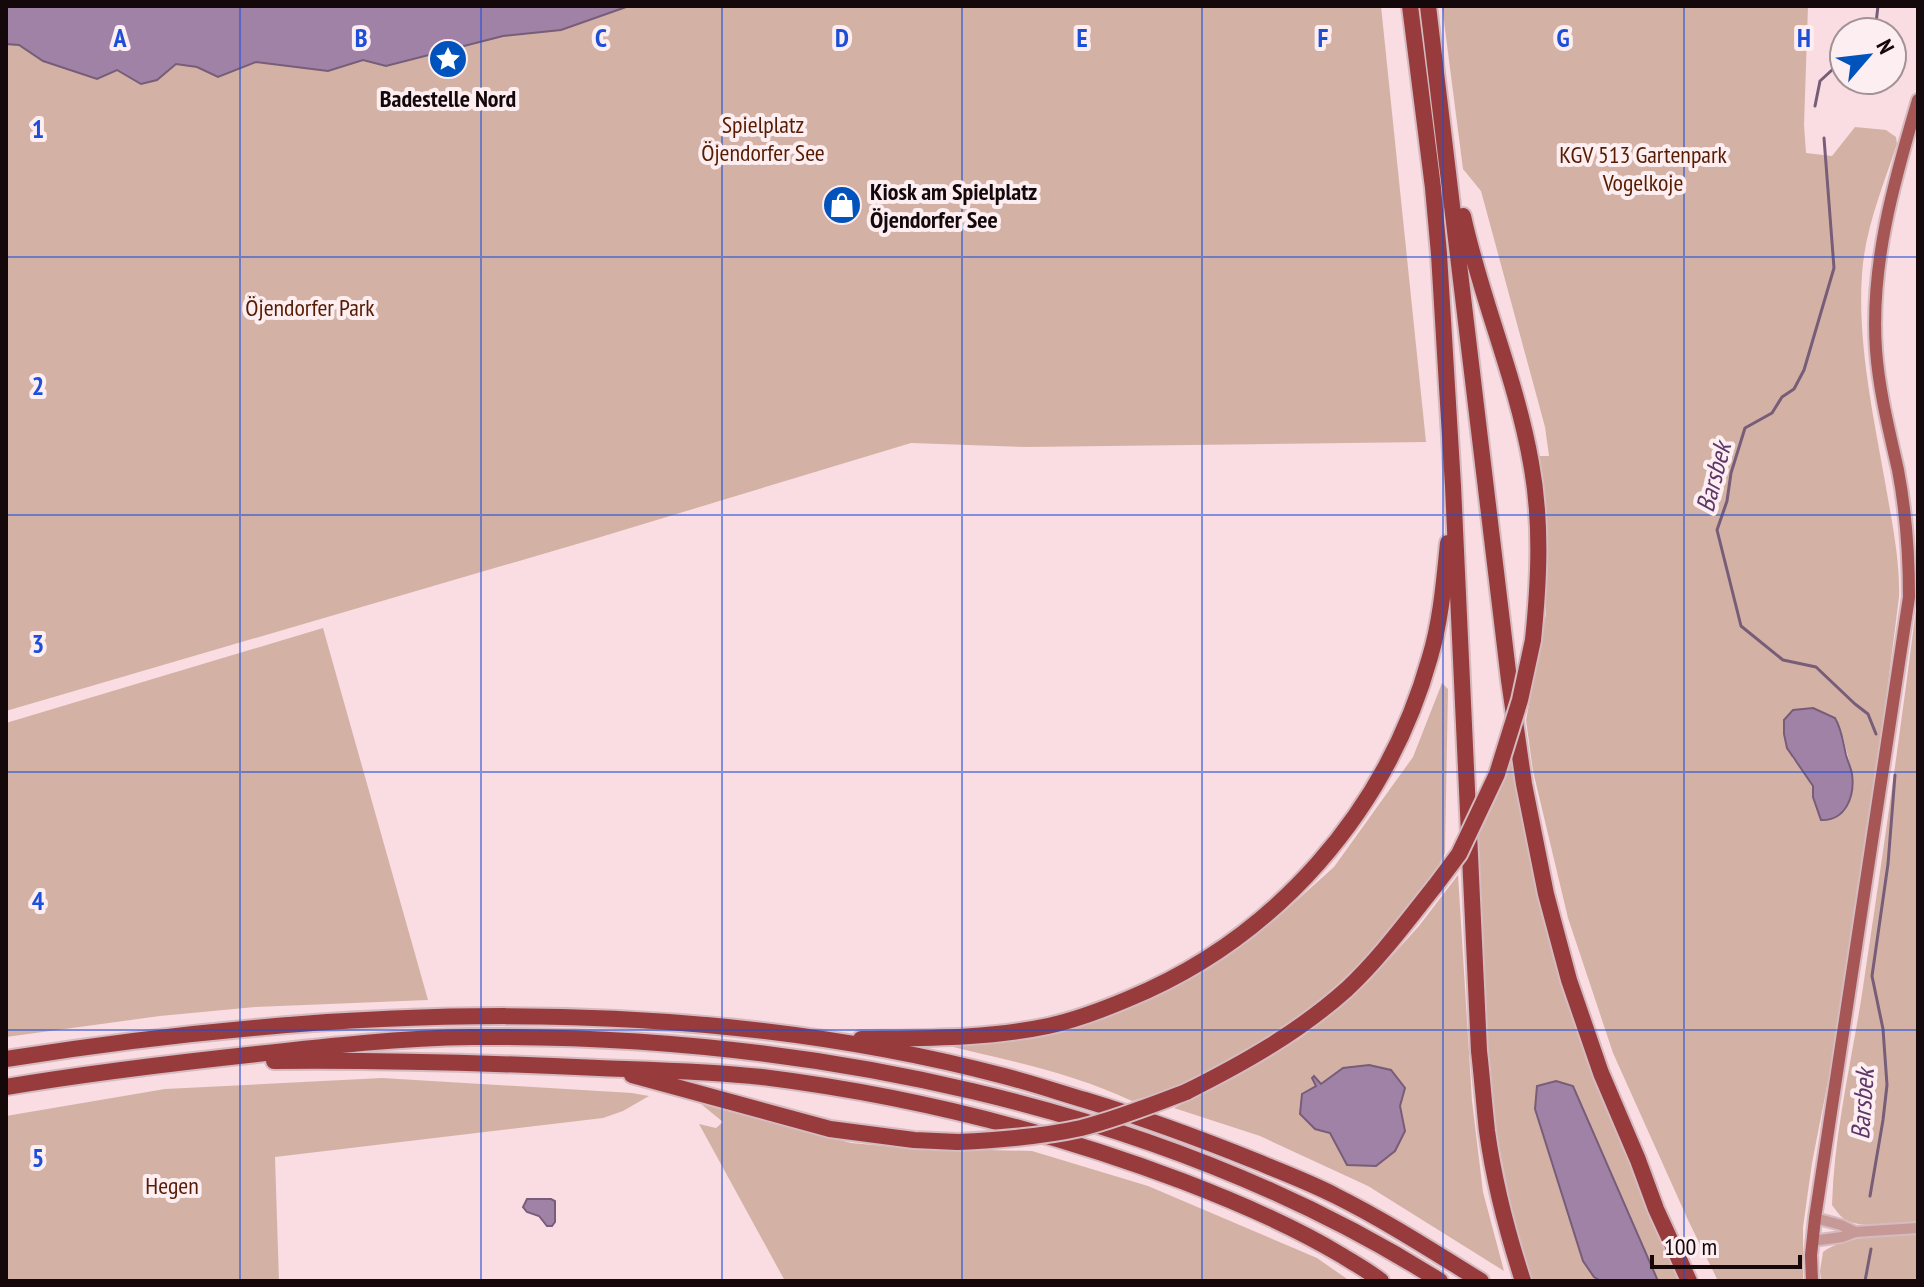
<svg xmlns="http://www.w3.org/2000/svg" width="1924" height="1287" viewBox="0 0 1924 1287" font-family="'PT Sans Narrow',sans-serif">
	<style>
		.green { fill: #d3b2a5; fill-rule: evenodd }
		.water { fill: #a182a7; stroke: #775d78; stroke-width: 2 }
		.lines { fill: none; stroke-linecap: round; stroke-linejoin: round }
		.stream { stroke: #775d78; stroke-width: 3 }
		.minor-casing { stroke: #d5bac0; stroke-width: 14 }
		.major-casing { stroke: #d5bac0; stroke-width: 16 }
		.highway-casing { stroke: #d5bac0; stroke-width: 20 }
		.minor { stroke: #c79996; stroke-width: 10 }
		.major { stroke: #a65654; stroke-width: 12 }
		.highway { stroke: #983b3c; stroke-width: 16 }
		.highway-bridge-casing { stroke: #d5bac0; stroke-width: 20; stroke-linecap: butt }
		.highway-bridge { stroke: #983b3c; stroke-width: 16 }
		.grid { fill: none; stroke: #1d4ed8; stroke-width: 2; stroke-opacity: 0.55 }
		.labels { text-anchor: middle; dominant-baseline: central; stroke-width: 8; stroke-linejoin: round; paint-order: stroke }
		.poi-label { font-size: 24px; font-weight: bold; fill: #14080b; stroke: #fdeef1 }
		.park-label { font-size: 24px; fill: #561b00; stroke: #fdeef1 }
		.water-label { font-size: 26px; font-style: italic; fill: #5f3668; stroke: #fdeef1 }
		.grid-label { font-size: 26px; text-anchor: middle; font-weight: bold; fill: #1d4ed8; stroke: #fdeef1; stroke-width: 8; stroke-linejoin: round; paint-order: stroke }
	</style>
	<rect width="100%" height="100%" fill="#fadce3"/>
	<g class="green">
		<path d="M6 6H1381L1426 442 1026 447 911 443 594 539 6 711Z"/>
		<path d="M1442 6H1808L1804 125 1806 153 1832 156 1855 127 1886 130 1896 137 1897 144C1883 186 1865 229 1862 274 1857 346 1875 423 1887 493 1893 528 1900 562 1899 597L1866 858 1843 1014 1828 1081 1812 1163 1803 1227V1281H1718L1688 1220 1613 1053 1568 918 1533 771 1526 720 1546 614 1545 523 1536 456H1549L1545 427 1481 191 1463 169ZM1813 708 1843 736 1852 773 1849 800 1821 820 1813 797V786L1808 777 1792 758 1793 710Z"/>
		<path d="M1918 577V1221C1899 1224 1862 1229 1846 1220 1840 1217 1836 1210 1832 1205 1834 1134 1851 1064 1862 994 1882 861 1901 728 1918 594Z"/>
		<path d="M323 628 428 1000 255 1007 160 1016 6 1037V723Z"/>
		<path d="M1442 683 1448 689 1445 853 1438 867 1375 949 1319 1002 1238 1058 1166 1091 1132 1101C1070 1072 1002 1059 936 1043L1144 1000 1201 971 1238 946 1277 918 1334 867 1413 757Z"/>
		<path d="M1513 757 1537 887 1686 1281H1658L1573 1086 1594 1277 1601 1281H1531L1517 1237 1498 1141 1486 1049 1478 837 1497 797Z"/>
		<path d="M1458 875 1472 1101 1483 1192 1504 1271 1368 1186 1260 1136 1174 1108 1250 1069 1302 1037 1368 982 1419 926ZM1314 1076 1321 1084 1405 1088 1400 1105 1405 1131 1347 1165 1330 1133 1315 1129 1302 1094 1317 1086Z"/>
		<path d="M382 1078 632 1093 649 1096 623 1111 603 1118 275 1157 279 1281H6V1116L165 1089Z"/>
		<path d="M701 1104 851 1143 907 1148 1032 1151 1148 1186 1317 1258 1350 1281H785L699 1124 716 1128 723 1122Z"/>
		<path d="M1918 1232V1281H1821L1820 1271 1823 1252C1845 1235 1890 1236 1918 1232Z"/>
	</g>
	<g class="water">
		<path d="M6 6H629L561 30 503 36 386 66 363 60 328 71 256 62 218 77 197 67 176 64 157 80 141 84 117 70 97 79 43 61 19 45 6 44Z"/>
		<path d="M1813 708 1835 718C1842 730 1843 742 1846 755 1848 762 1851 768 1852 774 1855 796 1846 821 1821 820L1813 797V786L1787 748 1784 734V720L1793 710Z"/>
		<path d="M1369 1065 1391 1070 1405 1088 1400 1106 1405 1131 1395 1151 1376 1166 1347 1165 1330 1133 1315 1129 1300 1114 1302 1094 1316 1086 1312 1078 1314 1076 1321 1084 1343 1068Z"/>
		<path d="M1556 1081 1573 1086 1658 1281H1601L1594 1277 1583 1261 1535 1109 1537 1086Z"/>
		<path d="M527 1199H551L555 1201V1222L552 1226H547L539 1216 527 1212 523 1207Z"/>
	</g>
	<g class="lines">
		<g class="stream">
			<path d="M1869 32 1876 23 1878 6"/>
			<path d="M1815 106 1820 81 1844 59"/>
			<path d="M1824 138 1834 268 1804 370 1794 389 1782 397 1772 413 1745 428 1731 473 1727 501 1717 530 1741 626 1783 660 1816 667 1855 704 1868 714 1876 734"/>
			<path d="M1870 1196 1883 1120 1887 1085 1883 1029 1872 976 1888 864 1895 775"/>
			<path d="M1865 1281 1871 1249"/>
		</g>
		<defs>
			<g id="minor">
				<path d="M1815 1218 1841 1225 1855 1232"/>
				<path d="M1812 1241 1842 1237 1855 1232 1918 1228"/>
			</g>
			<path id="major" d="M1812 1281 1811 1255 1815 1218 1909 597C1909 554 1906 512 1898 470 1889 430 1879 391 1876 350 1870 265 1894 181 1918 100"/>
			<g id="highway">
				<path d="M1410 6 1433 188 1439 254 1453 486 1479 1051C1482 1077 1484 1104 1487 1131 1494 1181 1507 1232 1523 1281"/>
				<path d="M1428 6 1509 680 1524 784 1546 894 1569 980 1601 1073 1638 1160 1656 1209 1689 1281"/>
				<path d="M1463 216C1481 299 1516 378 1531 463 1542 522 1539 581 1533 640"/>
				<path d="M861 1039C924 1038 986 1039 1048 1026 1075 1020 1102 1010 1128 999 1276 938 1387 811 1430 657 1441 620 1444 582 1448 543"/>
				<path d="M6 1059C335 1007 679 991 1004 1076 1031 1083 1058 1092 1085 1100 1144 1118 1201 1139 1258 1162 1284 1173 1311 1183 1336 1196 1386 1221 1434 1252 1481 1281"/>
				<path d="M274 1061C382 1060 491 1063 599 1068 654 1070 708 1071 762 1077 906 1095 1047 1130 1182 1181 1237 1202 1291 1225 1341 1255 1354 1263 1369 1271 1381 1281"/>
				<path d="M632 1075 830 1129 914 1140 958 1142"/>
				<path d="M6 1087C89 1073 173 1063 257 1054 328 1046 400 1038 472 1037 801 1034 1159 1104 1440 1281"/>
				<path d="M1186 1092C1244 1063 1299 1032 1347 989 1380 958 1407 921 1435 886"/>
			</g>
		</defs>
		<use href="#minor" class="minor-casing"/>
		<use href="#major" class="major-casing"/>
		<use href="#highway" class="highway-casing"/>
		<use href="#minor" class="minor"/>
		<use href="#major" class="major"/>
		<use href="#highway" class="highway"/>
		<defs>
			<g id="highway-bridge">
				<path d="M1435 886 1459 854 1497 774 1520 700 1533 640"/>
				<path d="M958 1142C1000 1140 1041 1137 1081 1128 1117 1119 1152 1105 1186 1092"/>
			</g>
		</defs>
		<use href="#highway-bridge" class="highway-bridge-casing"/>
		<use href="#highway-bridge" class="highway-bridge"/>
	</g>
	<path class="grid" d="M240 6V1281M481 6V1281M722 6V1281M962 6V1281M1202 6V1281M1443 6V1281M1684 6V1281M6 257H1918M6 515H1918M6 772H1918M6 1030H1918"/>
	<defs>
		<symbol id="sight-disc" viewBox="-11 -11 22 22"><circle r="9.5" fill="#0053bc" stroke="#fdeef1"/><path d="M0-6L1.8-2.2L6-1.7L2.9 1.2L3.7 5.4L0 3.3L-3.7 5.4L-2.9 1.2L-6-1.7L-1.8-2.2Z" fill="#fff"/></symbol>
		<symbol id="shop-disc" viewBox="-11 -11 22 22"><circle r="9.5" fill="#0053bc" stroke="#fdeef1"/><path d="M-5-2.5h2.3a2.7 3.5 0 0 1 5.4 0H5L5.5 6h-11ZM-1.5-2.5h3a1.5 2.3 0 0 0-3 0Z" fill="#fff"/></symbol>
	</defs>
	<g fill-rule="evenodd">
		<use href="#sight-disc" x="426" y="37" width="44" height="44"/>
		<use href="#shop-disc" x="820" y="183" width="44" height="44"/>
	</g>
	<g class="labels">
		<g class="poi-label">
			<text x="448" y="98">Badestelle Nord</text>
			<text x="870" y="191" text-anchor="start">Kiosk am Spielplatz<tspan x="870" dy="28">Öjendorfer See</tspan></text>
		</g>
		<g class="park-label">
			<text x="763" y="124">Spielplatz<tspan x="763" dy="28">Öjendorfer See</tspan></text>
			<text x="1643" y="154">KGV 513 Gartenpark<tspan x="1643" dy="28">Vogelkoje</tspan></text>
			<text x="310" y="307">Öjendorfer Park</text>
			<text x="172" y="1185">Hegen</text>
		</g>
		<g class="water-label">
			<text transform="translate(1713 477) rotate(-75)">Barsbek</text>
			<text transform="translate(1862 1104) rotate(-86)">Barsbek</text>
		</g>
	</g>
	<g class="grid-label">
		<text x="120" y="47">A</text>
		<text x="361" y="47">B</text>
		<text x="601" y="47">C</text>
		<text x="842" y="47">D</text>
		<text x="1082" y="47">E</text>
		<text x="1323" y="47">F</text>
		<text x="1563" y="47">G</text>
		<text x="1804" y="47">H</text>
		<text x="38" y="138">1</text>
		<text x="38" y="395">2</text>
		<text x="38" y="653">3</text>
		<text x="38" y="910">4</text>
		<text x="38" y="1167">5</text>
	</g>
	<rect width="1924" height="1287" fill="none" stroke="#14080b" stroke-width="16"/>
	<g transform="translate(1868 56) rotate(62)"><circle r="38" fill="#fdeef1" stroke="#a09295" stroke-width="2"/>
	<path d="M0-6L14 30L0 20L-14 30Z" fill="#0053bc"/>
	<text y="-12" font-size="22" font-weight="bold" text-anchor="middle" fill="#14080b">N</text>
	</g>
	<path d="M1652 1255v12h148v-12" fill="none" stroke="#14080b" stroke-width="4"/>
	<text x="1664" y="1255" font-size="24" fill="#14080b" stroke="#fdeef1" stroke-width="6" paint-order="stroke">100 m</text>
</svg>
